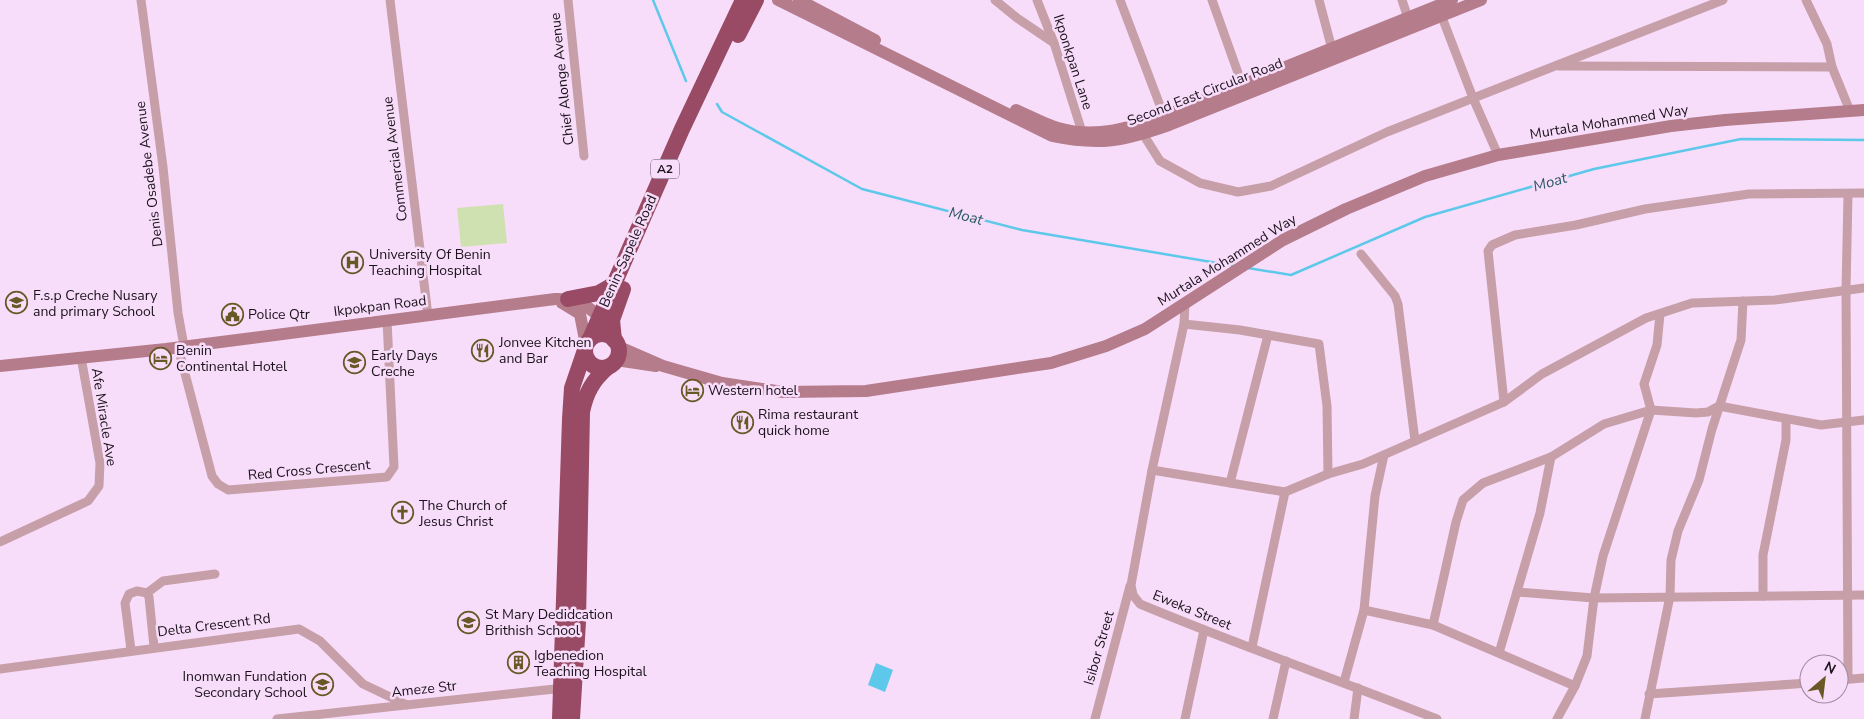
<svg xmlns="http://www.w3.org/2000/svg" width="1864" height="719" viewBox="0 0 1864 719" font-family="'Nunito Sans',sans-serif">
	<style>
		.green { fill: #cfe1b0 }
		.water { fill: #5dc8ea }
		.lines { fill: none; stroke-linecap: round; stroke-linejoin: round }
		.stream { stroke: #5dc8ea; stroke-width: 2.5 }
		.street { stroke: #c79fa9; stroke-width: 9 }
		.secondary { stroke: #b57c8c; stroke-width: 12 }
		.highway { stroke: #994a64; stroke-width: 16 }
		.labels { text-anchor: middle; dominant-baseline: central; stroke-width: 5; stroke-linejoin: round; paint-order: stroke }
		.shield { fill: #f8ddfa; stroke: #5d4e5e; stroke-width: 1 }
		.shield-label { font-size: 12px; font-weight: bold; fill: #1a111b }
		.street-label { font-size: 14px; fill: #1a111b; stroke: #f8ddfa }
		.poi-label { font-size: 14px; fill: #1a111b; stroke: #f8ddfa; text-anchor: start }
		.water-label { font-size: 15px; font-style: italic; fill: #295765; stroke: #f8ddfa }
	</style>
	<rect width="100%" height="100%" fill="#f8ddfa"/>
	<path class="green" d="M503 204 507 243 461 247 457 208Z"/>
	<path class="water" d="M876 663 893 670 885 692 868 685Z"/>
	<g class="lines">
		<g class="stream">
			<path d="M653 0 686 81"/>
			<path d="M717 104 722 112 862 189 1022 230 1235 266"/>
			<path d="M1248 268 1291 275 1425 217 1594 169 1741 139 1864 140"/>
		</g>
		<g class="street">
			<path d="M141 0 163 167 178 313 184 346"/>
			<path d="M390 0 428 316"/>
			<path d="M568 0 584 156"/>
			<path d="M995 0 1017 18 1054 43"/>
			<path d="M1037 0 1054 43 1082 132"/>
			<path d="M1120 0 1164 116"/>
			<path d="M1212 0 1242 84"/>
			<path d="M1319 0 1332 49"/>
			<path d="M1402 0 1408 18"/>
			<path d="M1806 0 1827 44 1832 67 1850 111"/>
			<path d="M1440 12 1473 98 1498 155"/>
			<path d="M1559 66 1832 67"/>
			<path d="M1143 134 1160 161 1200 183 1238 192 1271 186 1387 132 1723 0"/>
			<path d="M1361 254 1395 296 1398 304 1415 441"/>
			<path d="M1185 304 1184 324 1152 470 1131 585 1133 595 1140 604C1238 645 1339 680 1437 719"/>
			<path d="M1184 324 1240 330 1319 344 1327 406 1328 474"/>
			<path d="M178 347 212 476 218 484 228 490 387 477 394 467 387 320"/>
			<path d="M1504 402 1488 251 1492 245 1515 235 1576 225 1645 209 1749 194 1864 193"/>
			<path d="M1152 470 1285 492 1328 474 1363 464 1504 402 1542 374 1646 318 1692 303 1775 300 1864 288"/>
			<path d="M1230 483 1268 335"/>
			<path d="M0 542 88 501 99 486 100 463 81 357"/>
			<path d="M1517 592 1594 598 1864 595"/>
			<path d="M147 593 149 597 154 647"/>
			<path d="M1763 596V555L1786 440V419"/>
			<path d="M1364 610 1433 625 1575 686"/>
			<path d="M1433 625 1456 522 1463 500 1483 483 1551 457 1604 424 1651 410 1696 413 1708 412 1719 406 1821 425 1864 420"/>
			<path d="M1252 647 1285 492"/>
			<path d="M131 650 125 603 129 594 137 591 147 593 163 581 215 574"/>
			<path d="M1499 653 1540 513 1551 457"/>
			<path d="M0 669 299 629 320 641 363 684 407 705"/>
			<path d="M1848 679 1846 290 1848 194"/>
			<path d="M1839 680 1864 678"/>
			<path d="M1344 682 1364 610 1375 496 1384 455"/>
			<path d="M1649 694 1809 683"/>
			<path d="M277 719 564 688"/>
			<path d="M1095 719 1130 586"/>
			<path d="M1185 719 1204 630"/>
			<path d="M1273 719 1286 661"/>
			<path d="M1354 719 1358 688"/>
			<path d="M1557 719 1575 686 1587 656 1594 598 1603 556 1651 410 1644 384 1657 345 1660 314"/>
			<path d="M1645 719 1670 596 1671 560 1678 531 1699 480 1712 429 1741 340 1743 301"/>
		</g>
		<g class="secondary">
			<path d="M778 0 1052 136C1100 146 1123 141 1169 125L1481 0"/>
			<path d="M799 0 875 40"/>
			<path d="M1016 110C1030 116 1044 124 1058 128 1095 139 1130 128 1164 116L1452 0"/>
			<path d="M562 303 580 314 586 345"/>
			<path d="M617 346 663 366 722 383 783 392 866 391 1051 363 1106 346 1145 329 1283 240 1346 209 1425 176 1498 155 1671 126 1725 120 1864 110"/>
			<path d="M616 360 656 366"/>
			<path d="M0 366 166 349 555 299C577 298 591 307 605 323"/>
		</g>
		<g class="highway">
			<path d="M738 35 756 0"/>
			<path d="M568 299 599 293 613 285"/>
			<circle cx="602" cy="351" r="17"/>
			<path d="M590 339 682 129 743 0"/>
			<path d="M614 340 612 320 623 289"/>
			<path d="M560 719 570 419 572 388 585 350"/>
			<path d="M572 719 578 622 582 412C586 392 593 380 608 367"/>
		</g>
	</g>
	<defs>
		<symbol id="hospital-ring" viewBox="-11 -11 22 22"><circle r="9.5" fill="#f8ddfa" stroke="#695725" stroke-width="1.5"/><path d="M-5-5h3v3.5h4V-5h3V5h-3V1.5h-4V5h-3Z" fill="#695725"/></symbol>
		<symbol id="school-ring" viewBox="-11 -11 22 22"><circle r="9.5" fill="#f8ddfa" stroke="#695725" stroke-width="1.5"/><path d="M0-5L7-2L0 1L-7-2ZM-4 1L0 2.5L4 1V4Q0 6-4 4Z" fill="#695725"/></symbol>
		<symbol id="civic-ring" viewBox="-11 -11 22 22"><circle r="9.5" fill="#f8ddfa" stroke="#695725" stroke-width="1.5"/><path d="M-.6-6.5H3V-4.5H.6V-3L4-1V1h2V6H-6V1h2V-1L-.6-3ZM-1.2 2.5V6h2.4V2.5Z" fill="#695725"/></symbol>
		<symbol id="restaurant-ring" viewBox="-11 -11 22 22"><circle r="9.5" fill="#f8ddfa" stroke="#695725" stroke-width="1.5"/><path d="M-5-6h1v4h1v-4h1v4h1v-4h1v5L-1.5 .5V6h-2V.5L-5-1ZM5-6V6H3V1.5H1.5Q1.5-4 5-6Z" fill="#695725"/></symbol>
		<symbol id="hotel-ring" viewBox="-11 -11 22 22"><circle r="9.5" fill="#f8ddfa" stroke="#695725" stroke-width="1.5"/><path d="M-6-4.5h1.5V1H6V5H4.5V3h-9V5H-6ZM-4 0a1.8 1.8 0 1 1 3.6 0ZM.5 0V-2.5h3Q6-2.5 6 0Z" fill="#695725"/></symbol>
		<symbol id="church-ring" viewBox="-11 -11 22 22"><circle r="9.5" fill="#f8ddfa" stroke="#695725" stroke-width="1.5"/><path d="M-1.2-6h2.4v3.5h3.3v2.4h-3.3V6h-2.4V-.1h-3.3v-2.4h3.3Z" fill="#695725"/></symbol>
		<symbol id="building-ring" viewBox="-11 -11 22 22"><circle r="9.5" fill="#f8ddfa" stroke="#695725" stroke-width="1.5"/><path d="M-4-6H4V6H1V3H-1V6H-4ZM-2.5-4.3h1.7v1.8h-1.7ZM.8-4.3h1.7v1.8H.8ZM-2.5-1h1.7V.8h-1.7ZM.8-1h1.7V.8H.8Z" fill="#695725"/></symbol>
	</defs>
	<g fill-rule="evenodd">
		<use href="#hospital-ring" x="340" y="250" width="25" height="25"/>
		<use href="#school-ring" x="4" y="290" width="25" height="25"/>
		<use href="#civic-ring" x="220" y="302" width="25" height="25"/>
		<use href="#restaurant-ring" x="470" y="338" width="25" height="25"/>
		<use href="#hotel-ring" x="148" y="346" width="25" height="25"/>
		<use href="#school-ring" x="342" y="350" width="25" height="25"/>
		<use href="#hotel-ring" x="680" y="378" width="25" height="25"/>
		<use href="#restaurant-ring" x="730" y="410" width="25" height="25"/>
		<use href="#church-ring" x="390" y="500" width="25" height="25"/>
		<use href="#school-ring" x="456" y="610" width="25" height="25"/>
		<use href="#building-ring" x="506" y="650" width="25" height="25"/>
		<use href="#school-ring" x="310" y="672" width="25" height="25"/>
	</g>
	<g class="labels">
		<rect class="shield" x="651" y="159.5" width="28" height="19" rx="4"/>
		<g class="shield-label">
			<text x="665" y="169">A2</text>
		</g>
		<g class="street-label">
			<text transform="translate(1073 62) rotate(72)">Ikponkpan Lane</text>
			<text transform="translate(562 79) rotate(-96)">Chief Alonge Avenue</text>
			<text transform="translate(1205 92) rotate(-21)">Second East Circular Road</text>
			<text transform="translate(1609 122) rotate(-9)">Murtala Mohammed Way</text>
			<text transform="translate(395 159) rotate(-97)">Commercial Avenue</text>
			<text transform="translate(149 174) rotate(-97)">Denis Osadebe Avenue</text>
			<text transform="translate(628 251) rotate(-66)">Benin-Sapele Road</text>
			<text transform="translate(1227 260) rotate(-32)">Murtala Mohammed Way</text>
			<text transform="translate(380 306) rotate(-7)">Ikpokpan Road</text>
			<text transform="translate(104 417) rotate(81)">Afe Miracle Ave</text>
			<text transform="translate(309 470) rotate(-5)">Red Cross Crescent</text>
			<text transform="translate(1192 610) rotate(22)">Eweka Street</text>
			<text transform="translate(214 625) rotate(-7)">Delta Crescent Rd</text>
			<text transform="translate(1099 648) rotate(-74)">Isibor Street</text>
			<text transform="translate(424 689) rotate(-6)">Ameze Str</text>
		</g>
		<g class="poi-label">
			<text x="369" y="254">University Of Benin<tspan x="369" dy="16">Teaching Hospital</tspan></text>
			<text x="33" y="295">F.s.p Creche Nusary<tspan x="33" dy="16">and primary School</tspan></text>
			<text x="248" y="314">Police Qtr</text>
			<text x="499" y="342">Jonvee Kitchen<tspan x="499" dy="16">and Bar</tspan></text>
			<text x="176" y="350">Benin<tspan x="176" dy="16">Continental Hotel</tspan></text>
			<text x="371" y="355">Early Days<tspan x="371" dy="16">Creche</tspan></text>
			<text x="708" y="390">Western hotel</text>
			<text x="758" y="414">Rima restaurant<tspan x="758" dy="16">quick home</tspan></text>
			<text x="419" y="505">The Church of<tspan x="419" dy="16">Jesus Christ</tspan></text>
			<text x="485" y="614">St Mary Dedidcation<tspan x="485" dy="16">Brithish School</tspan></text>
			<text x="534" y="655">Igbenedion<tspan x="534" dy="16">Teaching Hospital</tspan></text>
			<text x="307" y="676" text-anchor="end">Inomwan Fundation<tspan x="307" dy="16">Secondary School</tspan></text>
		</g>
		<g class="water-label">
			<text transform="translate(1550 182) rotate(-16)">Moat</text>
			<text transform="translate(966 216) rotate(14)">Moat</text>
		</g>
	</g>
	<g transform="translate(1824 679) rotate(28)"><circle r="24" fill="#f8ddfa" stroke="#9f8ba1"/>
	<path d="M0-4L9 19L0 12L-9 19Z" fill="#695725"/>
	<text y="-8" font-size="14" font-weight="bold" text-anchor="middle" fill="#1a111b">N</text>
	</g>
</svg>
